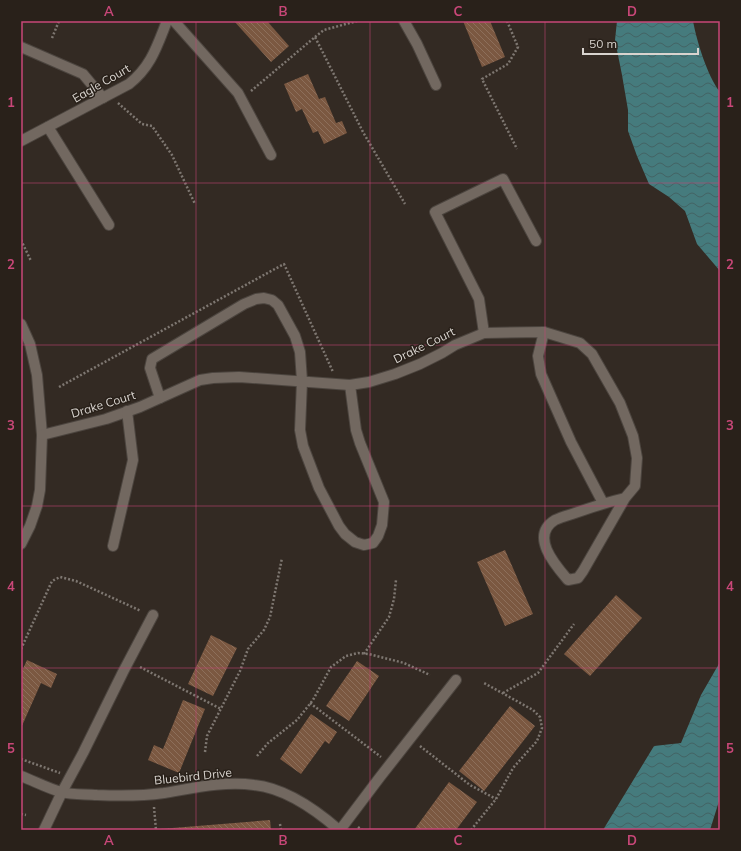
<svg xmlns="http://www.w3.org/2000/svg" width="741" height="851" viewBox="0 0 741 851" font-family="Mulish,sans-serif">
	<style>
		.water { fill: url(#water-waves) }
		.building { fill: url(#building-back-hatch) }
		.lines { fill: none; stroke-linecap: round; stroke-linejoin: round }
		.minor-casing { stroke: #4c453f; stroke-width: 12 }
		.path { stroke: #7e7771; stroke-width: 2.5; stroke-dasharray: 2 2; stroke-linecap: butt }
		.minor { stroke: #726860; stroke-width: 10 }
		.grid { fill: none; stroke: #c84778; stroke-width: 1; stroke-opacity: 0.55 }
		.labels { text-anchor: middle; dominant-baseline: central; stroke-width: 3; stroke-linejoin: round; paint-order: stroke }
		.street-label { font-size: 12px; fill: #d9d4cf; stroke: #29211a }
		.neatline { fill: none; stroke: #c84778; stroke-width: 1.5 }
		.grid-label { font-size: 13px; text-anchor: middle; font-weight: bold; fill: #c84778 }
	</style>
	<defs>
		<pattern id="water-waves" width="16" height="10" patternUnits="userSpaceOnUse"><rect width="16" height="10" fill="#457b7d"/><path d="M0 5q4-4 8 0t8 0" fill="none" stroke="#436364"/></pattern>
		<pattern id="building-back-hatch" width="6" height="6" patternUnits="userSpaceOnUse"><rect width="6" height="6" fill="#7b5841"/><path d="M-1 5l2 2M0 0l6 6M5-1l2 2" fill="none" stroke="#8d6f5b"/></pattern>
	</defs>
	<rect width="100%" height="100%" fill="#332a23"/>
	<g class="water">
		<path d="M617 21H693C697 42 707 75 720 92V271L697 244 685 211 669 197 649 184 637 156 628 131V110L622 75 615 40Z"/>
		<path d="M720 662V798L710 830H603L654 746 681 743 701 695Z"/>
	</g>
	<g class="building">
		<path d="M234 21H267L289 46 271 62Z"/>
		<path d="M463 21H490L505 57 482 67Z"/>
		<path d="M308 74 319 99 325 97 336 123 342 121 347 133 324 144 318 131 313 133 302 109 296 112 284 84Z"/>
		<path d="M505 550 533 614 505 626 477 562Z"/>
		<path d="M616 595 642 618 590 676 564 654Z"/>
		<path d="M211 635 237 648 213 696 188 684Z"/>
		<path d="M27 660 57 674 51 688 41 683 21 728V673Z"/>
		<path d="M357 661 379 676 349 721 326 706Z"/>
		<path d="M183 700 205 709 179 773 148 760 154 745 163 749Z"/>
		<path d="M510 706 535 726 484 791 459 771Z"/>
		<path d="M311 714 337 732 329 744 325 741 301 774 280 759Z"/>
		<path d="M449 782 477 802 456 830H414Z"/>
		<path d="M270 820 271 830H160V829Z"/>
	</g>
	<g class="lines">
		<defs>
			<g id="minor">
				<path d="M174 21 238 93 271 155"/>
				<path d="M404 21 417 44 436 85"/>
				<path d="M21 47 83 74 103 98"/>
				<path d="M48 127 109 225"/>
				<path d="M21 141 129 84C151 67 157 46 167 21"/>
				<path d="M21 324 30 344 37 375 42 435 40 490 37 506 30 526 21 544"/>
				<path d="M544 332 538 356 541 374 571 442 603 503"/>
				<path d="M484 333 479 299 435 212 503 179 536 241"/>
				<path d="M160 398 150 368 152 359 244 304 256 299 264 298 272 300 278 305 295 336 300 352 302 381 300 430 303 446 319 488 339 526 345 534 355 542 364 545 373 543 378 536 382 525 384 502 360 443 356 430 350 385"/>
				<path d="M42 435 106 419 140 407 200 380 213 378 239 377 350 385 369 382 395 374 420 364 442 353 455 345 484 333 544 332 580 343 592 354 620 403 633 436 637 458 635 486 625 498 583 571 578 578 568 580C556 566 529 536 555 520 561 517 569 515 575 513 592 507 608 502 625 498"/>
				<path d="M113 546 133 460 127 411"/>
				<path d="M21 776C34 781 47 788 61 792 72 795 85 794 97 795 119 796 142 796 164 793 194 788 224 781 254 785 285 788 316 810 339 830"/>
				<path d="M44 830 62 792 83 753 123 672 153 615"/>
				<path d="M340 830 380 777 456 680"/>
			</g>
		</defs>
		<use href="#minor" class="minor-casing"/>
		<g class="path">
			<path d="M507 21 518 47 508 64 482 79 517 149"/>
			<path d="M315 37 324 30 357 21"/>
			<path d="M52 38 59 21"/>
			<path d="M251 91 315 37 363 132 405 204"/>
			<path d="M118 103 142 124 152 126 172 155 195 204"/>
			<path d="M21 240 31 261"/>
			<path d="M59 387 284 264 333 372"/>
			<path d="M21 649 52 581 60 577 76 581 141 611"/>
			<path d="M364 654 389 617 394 599 396 580"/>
			<path d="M140 667 221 709"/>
			<path d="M503 693 538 673 574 624"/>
			<path d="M310 703 381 757"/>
			<path d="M420 746 470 785 496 799"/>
			<path d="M205 752 207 736 240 671 248 649 264 630 270 617 282 558"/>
			<path d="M257 756 268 743 297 720 313 700 331 667 346 656 358 653 369 654 404 663 430 675"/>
			<path d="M21 759 60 773"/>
			<path d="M154 807 156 830"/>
			<path d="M21 814 26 815"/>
			<path d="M280 824 281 830"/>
			<path d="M358 827 362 830"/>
			<path d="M471 830 496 799 513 768 537 741 542 728 540 717 533 710 484 683"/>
		</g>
		<use href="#minor" class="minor"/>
	</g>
	<path class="grid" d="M196 21V830M370 21V830M545 21V830M21 183H720M21 345H720M21 506H720M21 668H720"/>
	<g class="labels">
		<g class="street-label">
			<text transform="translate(101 83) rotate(-30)">Eagle Court</text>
			<text transform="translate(424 345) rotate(-26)">Drake Court</text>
			<text transform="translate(103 404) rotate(-17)">Drake Court</text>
			<text transform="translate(193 776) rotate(-6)">Bluebird Drive</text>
		</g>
	</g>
	<rect width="741" height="851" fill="none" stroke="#29211a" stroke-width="44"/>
	<path d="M583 48v6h115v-6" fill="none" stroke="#d9d4cf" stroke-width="2"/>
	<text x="589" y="48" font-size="12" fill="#d9d4cf" stroke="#29211a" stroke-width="3" paint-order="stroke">50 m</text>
	<rect x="22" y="22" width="697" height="807" class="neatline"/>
	<g class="grid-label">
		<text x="109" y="16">A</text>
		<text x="283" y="16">B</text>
		<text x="458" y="16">C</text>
		<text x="632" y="16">D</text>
		<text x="11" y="107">1</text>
		<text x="730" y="107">1</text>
		<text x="11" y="269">2</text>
		<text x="730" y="269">2</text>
		<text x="11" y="430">3</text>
		<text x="730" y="430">3</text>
		<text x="11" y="591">4</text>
		<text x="730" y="591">4</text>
		<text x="11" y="753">5</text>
		<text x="730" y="753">5</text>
		<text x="109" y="845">A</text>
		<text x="283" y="845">B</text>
		<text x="458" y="845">C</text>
		<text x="632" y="845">D</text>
	</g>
</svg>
